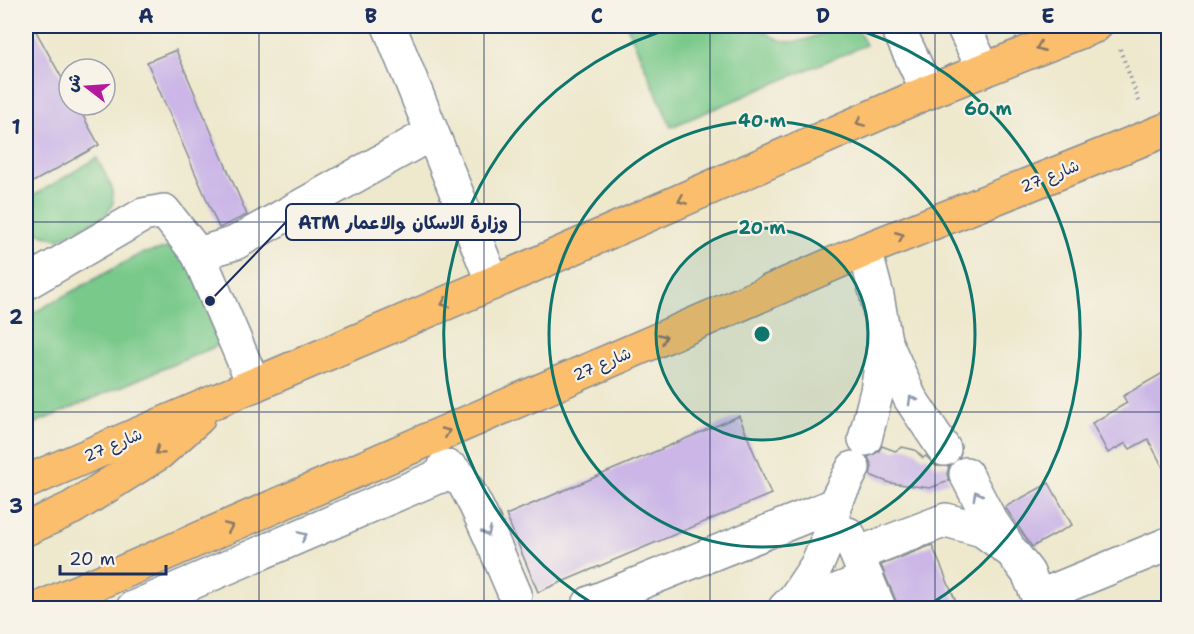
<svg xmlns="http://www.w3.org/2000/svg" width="1194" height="634" viewBox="0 0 1194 634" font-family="'Shantell Sans','Playpen Sans Arabic',sans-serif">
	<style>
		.green { fill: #79c98a; stroke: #4a7c74; stroke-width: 1.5 }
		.building { fill: #cbb6e7 }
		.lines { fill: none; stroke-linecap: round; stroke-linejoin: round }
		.minor-casing { stroke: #848c96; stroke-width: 36 }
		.major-casing { stroke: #848c96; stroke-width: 36 }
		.path { stroke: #848c96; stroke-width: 4; stroke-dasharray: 1.5 4.5; stroke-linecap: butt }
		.minor { stroke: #fff; stroke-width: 33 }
		.major { stroke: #fabe6d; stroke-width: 33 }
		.oneway { stroke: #8a7666 }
		.oneway2 { stroke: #8d97ae }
		.grid { fill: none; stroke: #1b2f5e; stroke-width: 1.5; stroke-opacity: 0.55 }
		.ring { fill: none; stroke: #0f766e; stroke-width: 3 }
		.labels { text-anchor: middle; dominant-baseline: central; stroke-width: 4.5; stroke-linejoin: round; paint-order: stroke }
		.street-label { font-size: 16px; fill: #1b2f5e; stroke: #f7f3e8 }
		.centre { fill: #0f766e; stroke: #f7f3e8; stroke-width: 3 }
		.ring-label { font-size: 18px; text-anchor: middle; font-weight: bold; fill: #0f766e; stroke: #f7f3e8; stroke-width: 4.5; stroke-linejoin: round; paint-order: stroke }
		.leader { fill: none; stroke: #1b2f5e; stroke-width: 2 }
		.callout-dot { fill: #1b2f5e; stroke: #f7f3e8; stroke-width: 2 }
		.callout { fill: #f7f3e8; stroke: #1b2f5e; stroke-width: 2 }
		.callout-label { font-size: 18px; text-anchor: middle; font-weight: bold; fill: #1b2f5e }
		.neatline { fill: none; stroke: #1b2f5e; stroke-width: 2 }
		.grid-label { font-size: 20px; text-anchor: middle; font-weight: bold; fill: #1b2f5e }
	</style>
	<rect width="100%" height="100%" fill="#f7f3e8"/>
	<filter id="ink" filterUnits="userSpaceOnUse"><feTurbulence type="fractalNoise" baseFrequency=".0167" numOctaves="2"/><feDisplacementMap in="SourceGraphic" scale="12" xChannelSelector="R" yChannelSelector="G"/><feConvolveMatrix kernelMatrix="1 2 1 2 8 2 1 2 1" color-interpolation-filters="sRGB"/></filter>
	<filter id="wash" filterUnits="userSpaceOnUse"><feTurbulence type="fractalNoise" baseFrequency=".008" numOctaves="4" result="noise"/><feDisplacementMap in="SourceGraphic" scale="24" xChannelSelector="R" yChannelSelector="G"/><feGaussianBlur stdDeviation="1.35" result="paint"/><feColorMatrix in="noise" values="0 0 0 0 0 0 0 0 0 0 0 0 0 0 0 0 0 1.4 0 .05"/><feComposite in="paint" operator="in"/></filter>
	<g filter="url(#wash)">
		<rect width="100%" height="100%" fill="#eee8cd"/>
		<g class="green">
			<path d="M627 26H757C800 62 815 25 856 26L866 45 671 127Z"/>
			<path d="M97 158 112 188 113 203 107 215 59 239C33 233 25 229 26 200Z"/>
			<path d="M166 248 180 253 191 264 219 345 26 427V317L140 254Z"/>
		</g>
		<g id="blocks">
			<g class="building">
				<path d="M26 26H33L69 91V105H77L99 145 26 186Z"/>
				<path d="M176 50 247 215 219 228 147 62Z"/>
				<path d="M1168 370V477L1148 439 1130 449 1126 443 1108 453 1092 423 1127 403 1123 396Z"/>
				<path d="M739 416 771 494 538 592 506 515Z"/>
				<path d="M882 446 895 451 902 447 915 450 923 458 926 456 936 466H949L947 474 949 481 930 488 890 483 870 475 872 466 868 457 878 452Z"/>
				<path d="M1049 483 1072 525 1032 547 1005 507Z"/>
				<path d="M932 545 959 609H897L896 601 881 565Z"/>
			</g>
		</g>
	</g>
	<g filter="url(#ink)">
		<use href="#blocks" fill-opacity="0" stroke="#848c96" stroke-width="1.5"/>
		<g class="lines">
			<defs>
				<g id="minor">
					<path d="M389 26 493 283"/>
					<path d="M897 26 928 92"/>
					<path d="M963 26 984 70"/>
					<path d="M198 254 254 385"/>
					<path d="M26 283 143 215 164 211 198 254 235 243 432 133"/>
					<path d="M885 341 910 398 944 449"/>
					<path d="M865 439 877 391 885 341 877 296 865 250"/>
					<path d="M445 466C445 466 453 470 453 470 471 484 504 570 515 594"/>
					<path d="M966 474 989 518 1006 543"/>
					<path d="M848 534 879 608"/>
					<path d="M857 554 946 520 982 530 1012 552 1028 573 1043 608"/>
					<path d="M1038 597 1168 544"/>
					<path d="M133 608 437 477 449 475 461 479"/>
					<path d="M587 608 590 603 834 505"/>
					<path d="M785 608 795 598 817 565 833 527 834 505 853 468"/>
					<path d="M792 608 867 579"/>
				</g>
				<g id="major">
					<path d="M26 482 493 283 928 92 1095 26"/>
					<path d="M26 529 72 508 159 453 198 418"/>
					<path d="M40 608 865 250 1168 129"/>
				</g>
			</defs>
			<use href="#minor" class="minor-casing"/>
			<use href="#major" class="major-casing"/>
			<path class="path" d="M1120 49 1140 104"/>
			<use href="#minor" class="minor"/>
			<use href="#major" class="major"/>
		</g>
		<defs><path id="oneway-chevron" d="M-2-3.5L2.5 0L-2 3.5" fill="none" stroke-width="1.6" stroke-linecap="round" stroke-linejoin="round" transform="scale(1.5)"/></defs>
		<g class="oneway">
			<use href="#oneway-chevron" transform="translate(1040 47) rotate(158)"/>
			<use href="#oneway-chevron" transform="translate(860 122) rotate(156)"/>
			<use href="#oneway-chevron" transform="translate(682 200) rotate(156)"/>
			<use href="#oneway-chevron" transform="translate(900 236) rotate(-22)"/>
			<use href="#oneway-chevron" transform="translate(445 303) rotate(157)"/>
			<use href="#oneway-chevron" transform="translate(663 338) rotate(-23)"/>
			<use href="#oneway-chevron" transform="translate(446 432) rotate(-23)"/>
			<use href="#oneway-chevron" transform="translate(159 451) rotate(143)"/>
			<use href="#oneway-chevron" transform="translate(229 527) rotate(-23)"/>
		</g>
		<g class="oneway2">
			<use href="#oneway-chevron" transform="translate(912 400) rotate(-120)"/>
			<use href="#oneway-chevron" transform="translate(977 495) rotate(-118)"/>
			<use href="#oneway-chevron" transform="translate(487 532) rotate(66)"/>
			<use href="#oneway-chevron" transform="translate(303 536) rotate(-23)"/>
		</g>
	</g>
	<path class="grid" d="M259 26V608M484 26V608M710 26V608M935 26V608M26 222H1168M26 412H1168"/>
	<circle cx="762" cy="334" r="106" fill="#0f766e" fill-opacity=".12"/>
	<g class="ring">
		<circle cx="762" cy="334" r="106"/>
		<circle cx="762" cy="334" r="213"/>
		<path d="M598 607A319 319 0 0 1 679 26M845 26A319 319 0 0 1 926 607"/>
	</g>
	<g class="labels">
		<g class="street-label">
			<text transform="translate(1050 176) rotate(-22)">شارع 27</text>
			<text transform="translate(602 364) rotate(-23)">شارع 27</text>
			<text transform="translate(113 445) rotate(-23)">شارع 27</text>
		</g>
	</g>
	<circle cx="762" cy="334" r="9" class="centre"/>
	<g class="ring-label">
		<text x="988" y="115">60 m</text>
		<text x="762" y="127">40 m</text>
		<text x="762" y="234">20 m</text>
	</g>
	<path class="leader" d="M210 301L286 222"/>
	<circle class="callout-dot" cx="210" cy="301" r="6"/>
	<rect class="callout" x="286" y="204" width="234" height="36" rx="6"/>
	<g class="callout-label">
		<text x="403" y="229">ATM وزارة الاسكان والاعمار</text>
	</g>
	<rect width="1194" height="634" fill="none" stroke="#f7f3e8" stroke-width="66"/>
	<g transform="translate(87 87) rotate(287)"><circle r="28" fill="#f7f3e8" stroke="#9fa5b1" stroke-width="1.5"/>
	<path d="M0-4.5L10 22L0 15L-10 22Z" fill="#b5179e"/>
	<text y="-9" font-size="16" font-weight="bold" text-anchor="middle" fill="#1b2f5e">ش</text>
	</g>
	<path d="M60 565v9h106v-9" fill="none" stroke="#1b2f5e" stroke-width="3"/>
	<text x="69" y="565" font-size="18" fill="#1b2f5e" stroke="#f7f3e8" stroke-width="4.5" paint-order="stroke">20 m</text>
	<rect x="33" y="33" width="1128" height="568" class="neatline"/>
	<g class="grid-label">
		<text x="146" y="23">A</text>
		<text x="371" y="23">B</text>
		<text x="597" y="23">C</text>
		<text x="823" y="23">D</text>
		<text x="1048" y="23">E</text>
		<text x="16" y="134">1</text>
		<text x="16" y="324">2</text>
		<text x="16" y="513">3</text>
	</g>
</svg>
